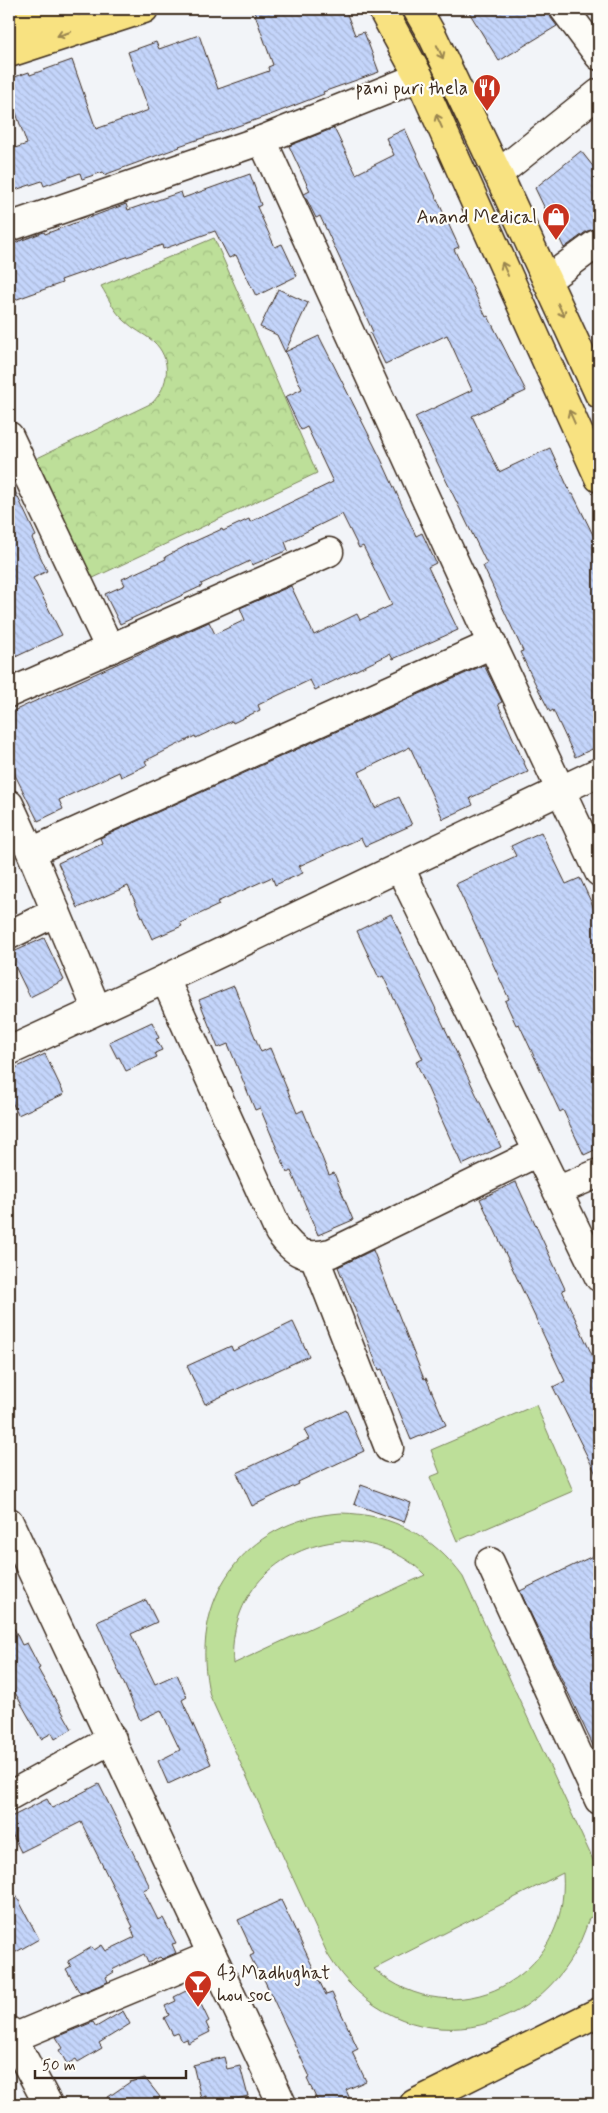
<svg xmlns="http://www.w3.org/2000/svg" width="608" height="2113" viewBox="0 0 608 2113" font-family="Mynerve,sans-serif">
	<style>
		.park { fill: url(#park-crowns); stroke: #7c845c }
		.pitch { fill: #bddf99; stroke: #7c845c; fill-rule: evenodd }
		.building { fill: url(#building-back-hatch); stroke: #3b2a1e }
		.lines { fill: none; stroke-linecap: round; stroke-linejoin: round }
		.minor-casing { stroke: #3b2a1e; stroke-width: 31 }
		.major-casing { stroke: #3b2a1e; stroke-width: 31 }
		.minor { stroke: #fdfcf7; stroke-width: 28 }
		.major { stroke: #f8e281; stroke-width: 28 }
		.oneway { stroke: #9a8650 }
		.labels { text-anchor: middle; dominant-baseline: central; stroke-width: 4.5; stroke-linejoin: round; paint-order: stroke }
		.poi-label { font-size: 19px; fill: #3b2a1e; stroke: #fdfcf7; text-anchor: end }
	</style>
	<defs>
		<pattern id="park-crowns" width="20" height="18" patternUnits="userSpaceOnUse" patternTransform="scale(1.25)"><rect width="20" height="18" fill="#bddf99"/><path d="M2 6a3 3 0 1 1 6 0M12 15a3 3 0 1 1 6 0" fill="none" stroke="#a3c083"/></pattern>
		<pattern id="building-back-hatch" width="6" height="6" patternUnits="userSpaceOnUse" patternTransform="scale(1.25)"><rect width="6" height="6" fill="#c4d5fb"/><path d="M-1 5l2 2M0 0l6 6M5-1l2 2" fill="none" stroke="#a9b7d7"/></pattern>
	</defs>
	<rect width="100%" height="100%" fill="#f2f4f8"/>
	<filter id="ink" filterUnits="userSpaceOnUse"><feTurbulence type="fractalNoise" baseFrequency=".02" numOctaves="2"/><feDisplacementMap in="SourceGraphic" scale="10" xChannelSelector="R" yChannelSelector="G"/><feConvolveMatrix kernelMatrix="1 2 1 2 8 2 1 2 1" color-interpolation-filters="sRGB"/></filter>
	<g filter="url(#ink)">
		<path class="park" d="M214 238 317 473 89 580 31 461 152 403C169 386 173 359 153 341 144 334 133 329 125 321 114 312 108 297 101 286Z"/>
		<g class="pitch">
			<path d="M536 1405 573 1491 457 1541 430 1477 440 1473 431 1450Z"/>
			<path d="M341 1513C393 1514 433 1536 463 1577L599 1873V1914L589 1918C552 2044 397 2070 328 1955L210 1696C187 1601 243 1519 341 1513ZM342 1541C373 1542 403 1552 425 1575L233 1664C228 1597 276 1546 342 1541ZM563 1873C571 1979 455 2038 374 1969Z"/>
		</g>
		<g class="building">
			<path d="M253 9H345L355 35 364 32 379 72 323 92 324 94 270 115 179 146 180 147 104 175 103 172 82 179 80 173 44 186 42 181 15 190 9 171V150L27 144 9 93V79L29 72 30 75 72 60 96 129 149 110 128 52 156 42 159 49 199 35 218 89 269 71 268 67 273 65Z"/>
			<path d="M467 9H549L551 18 557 26 499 61Z"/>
			<path d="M334 128 356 174 394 155 386 138 405 129 459 247 454 249 486 317 488 316 526 391 472 416 499 472 550 448 571 494H573L599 547V746L575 757 553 710 550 712 534 681 520 652 523 651 483 566 487 564 415 417 472 390 447 335 385 364 370 333 373 332 340 259 320 216 316 218 304 194 310 191 289 146Z"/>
			<path d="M581 151 599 174V229L587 231 564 248 535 188Z"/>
			<path d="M250 174 261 205 257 207 275 247 282 244 297 276 256 296 236 255 229 258 215 231 163 249 162 245 118 260 61 280 62 283 9 302V245L44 232 45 234 126 204 128 210 181 192 183 198Z"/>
			<path d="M278 289 308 303 285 352 319 336 381 459 416 536 422 533 436 563 428 567 458 630 393 659 390 654 315 690 310 680 258 705 260 710 233 723 232 721 196 738 195 736 145 761 147 765 121 777 119 772 59 800 63 809 38 821 9 763V713L209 622 215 634 245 620 240 608 291 586 314 635 357 614 360 620 392 605 363 546 359 548 342 514 285 542 288 550 252 565 250 561 201 584 202 586 120 624 105 594 125 585 122 579 166 559 165 557 191 543 222 529 223 531 249 519 250 522 333 482 307 427 301 430 285 397 302 389 277 335 260 327Z"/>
			<path d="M9 478 36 536 32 538 47 571 33 578 62 635 9 660Z"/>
			<path d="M484 665 502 702 498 704 528 772 470 798 473 805 443 819 410 747 359 772 375 808 399 797 412 825 365 846 361 838 299 866 303 873 275 885 272 877 217 902 219 905 180 923 182 926 152 939 128 886 78 908 58 863 102 843 100 838Z"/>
			<path d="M541 832 566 884 580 878 599 919V1148L584 1155 563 1110 560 1112 519 1024 516 1025 505 1001 509 999 456 884 516 856 511 846Z"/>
			<path d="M391 914 501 1147 462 1165 416 1062 423 1059 383 976 379 978 357 931Z"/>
			<path d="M44 938 64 980 30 997 9 954Z"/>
			<path d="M234 986 261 1052 270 1048 297 1113 303 1110 329 1175 334 1173 353 1220 318 1235 291 1171 287 1173 260 1108 255 1110 228 1044 218 1048 199 1000Z"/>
			<path d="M152 1022 159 1038 156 1039 162 1050 155 1053 157 1057 126 1071 119 1057 117 1058 109 1042Z"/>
			<path d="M45 1054 64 1094 18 1115 9 1095V1071Z"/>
			<path d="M516 1182 565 1289 562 1290 599 1370V1480L553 1387 565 1381 480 1199Z"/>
			<path d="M373 1250 424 1379 426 1378 446 1425 411 1440 382 1369 379 1370 338 1267Z"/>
			<path d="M293 1322 309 1356 205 1404 187 1366 231 1346 233 1351Z"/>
			<path d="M346 1410 364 1451 298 1482 299 1484 252 1506 237 1473 309 1439 304 1430Z"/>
			<path d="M361 1485 411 1503 404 1522 354 1504Z"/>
			<path d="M599 1553V1758L520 1591Z"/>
			<path d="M146 1600 157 1622 131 1634 155 1684 177 1674 187 1697 182 1700 211 1764 168 1784 158 1761 180 1750 161 1710 140 1720 97 1622Z"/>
			<path d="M9 1618 22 1645 27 1643 40 1668 38 1669 72 1729 55 1739 52 1733 41 1739 9 1682Z"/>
			<path d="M99 1784 150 1887 143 1890 158 1920 163 1918 176 1943 172 1944 176 1953 162 1959 160 1957 148 1963 144 1954 112 1970 114 1972 106 1977 108 1982 80 1993 66 1969 71 1966 68 1961 92 1947 94 1950 102 1945 106 1951 135 1937 131 1928 133 1927 81 1822 21 1852 9 1828V1818L47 1799 52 1808Z"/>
			<path d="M9 1882 39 1939 9 1956Z"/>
			<path d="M281 1900 326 1995 332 1993 358 2049 352 2052 366 2081 346 2090 350 2099 339 2104H319L307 2079 310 2077 260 1971 258 1972 250 1956 254 1954 238 1920Z"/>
			<path d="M188 1990 192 1998 197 1996 209 2021 206 2023 210 2032 188 2043 187 2039 182 2041 178 2033 173 2035 164 2018 169 2015 165 2006 176 2001 174 1997Z"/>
			<path d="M123 2011 130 2024 99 2043 102 2048 78 2062 76 2059 67 2064 59 2050 63 2048 56 2037 93 2022 96 2027Z"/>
			<path d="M224 2057 227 2069 240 2066 248 2096 217 2104H208L206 2096 201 2098 193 2065Z"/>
			<path d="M145 2078 160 2097 150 2104H98L130 2082Z"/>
		</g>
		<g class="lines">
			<defs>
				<g id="minor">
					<path d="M564 9 599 56"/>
					<path d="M262 140 492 644 599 872"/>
					<path d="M498 174 599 93"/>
					<path d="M9 227 262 140 419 77"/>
					<path d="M547 280 596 244"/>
					<path d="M9 436 110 649"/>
					<path d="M9 693 329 552"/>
					<path d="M9 804 31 852 97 1010"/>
					<path d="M31 852 492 644"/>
					<path d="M400 868 599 1277"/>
					<path d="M9 935 56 912"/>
					<path d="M165 979 279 1232C296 1254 304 1259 331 1253L538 1152"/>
					<path d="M9 1051 165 979 599 772"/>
					<path d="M559 1190 599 1173"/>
					<path d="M314 1256 389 1448"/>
					<path d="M9 1522 282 2104"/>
					<path d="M490 1562 599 1800"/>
					<path d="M9 1796 112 1739"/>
					<path d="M9 2031 48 2104"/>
					<path d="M13 2038 212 1955"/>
				</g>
				<g id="major">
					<path d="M382 9 419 77 599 478"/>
					<path d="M417 9 433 37 498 174 599 394"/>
					<path d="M9 27 66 9"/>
					<path d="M9 53 144 9"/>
					<path d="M414 2104 599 2012"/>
				</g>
			</defs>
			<use href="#minor" class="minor-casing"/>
			<use href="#major" class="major-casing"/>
			<use href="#minor" class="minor"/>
			<use href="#major" class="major"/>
		</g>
		<defs><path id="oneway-shaft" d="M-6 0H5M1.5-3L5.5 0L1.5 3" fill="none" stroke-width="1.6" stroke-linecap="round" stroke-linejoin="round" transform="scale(1.25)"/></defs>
		<g class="oneway">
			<use href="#oneway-shaft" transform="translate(64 34) rotate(162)"/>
			<use href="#oneway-shaft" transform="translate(440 52) rotate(65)"/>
			<use href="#oneway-shaft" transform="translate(439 121) rotate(-114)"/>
			<use href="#oneway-shaft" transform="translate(505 269) rotate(-114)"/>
			<use href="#oneway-shaft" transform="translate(561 310) rotate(65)"/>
			<use href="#oneway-shaft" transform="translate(572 417) rotate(-114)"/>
		</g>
	</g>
	<defs>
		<symbol id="restaurant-pin" viewBox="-11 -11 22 30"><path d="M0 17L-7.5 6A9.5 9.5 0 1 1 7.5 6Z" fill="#c8321e" stroke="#fdfcf7"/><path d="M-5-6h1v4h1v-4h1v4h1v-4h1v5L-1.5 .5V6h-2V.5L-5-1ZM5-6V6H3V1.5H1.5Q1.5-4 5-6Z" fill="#fff"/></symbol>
		<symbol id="shop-pin" viewBox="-11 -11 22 30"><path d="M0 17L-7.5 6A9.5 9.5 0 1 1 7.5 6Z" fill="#c8321e" stroke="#fdfcf7"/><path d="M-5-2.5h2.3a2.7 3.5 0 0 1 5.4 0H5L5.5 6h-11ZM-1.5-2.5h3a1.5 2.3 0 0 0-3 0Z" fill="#fff"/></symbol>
		<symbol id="bar-pin" viewBox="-11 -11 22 30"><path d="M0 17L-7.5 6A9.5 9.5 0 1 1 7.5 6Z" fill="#c8321e" stroke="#fdfcf7"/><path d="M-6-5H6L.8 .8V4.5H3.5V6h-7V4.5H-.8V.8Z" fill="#fff"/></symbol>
	</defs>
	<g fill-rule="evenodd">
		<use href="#restaurant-pin" x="471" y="72" width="32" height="43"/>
		<use href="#shop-pin" x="540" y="201" width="32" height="43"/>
		<use href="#bar-pin" x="182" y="1968" width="32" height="43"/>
	</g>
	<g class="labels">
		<g class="poi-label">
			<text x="468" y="88">pani puri thela</text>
			<text x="537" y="217">Anand Medical</text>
			<text x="217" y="1973" text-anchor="start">43 Madhughat<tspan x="217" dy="22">hou soc</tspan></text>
		</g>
	</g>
	<rect width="608" height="2113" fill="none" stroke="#fdfcf7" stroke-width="30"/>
	<rect x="15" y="15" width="578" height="2083" fill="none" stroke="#3b2a1e" stroke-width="2" filter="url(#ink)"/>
	<path d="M35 2070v8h151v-8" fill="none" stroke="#3b2a1e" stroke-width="2.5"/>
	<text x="42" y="2070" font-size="15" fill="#3b2a1e" stroke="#fdfcf7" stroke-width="4" paint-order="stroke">50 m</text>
</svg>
